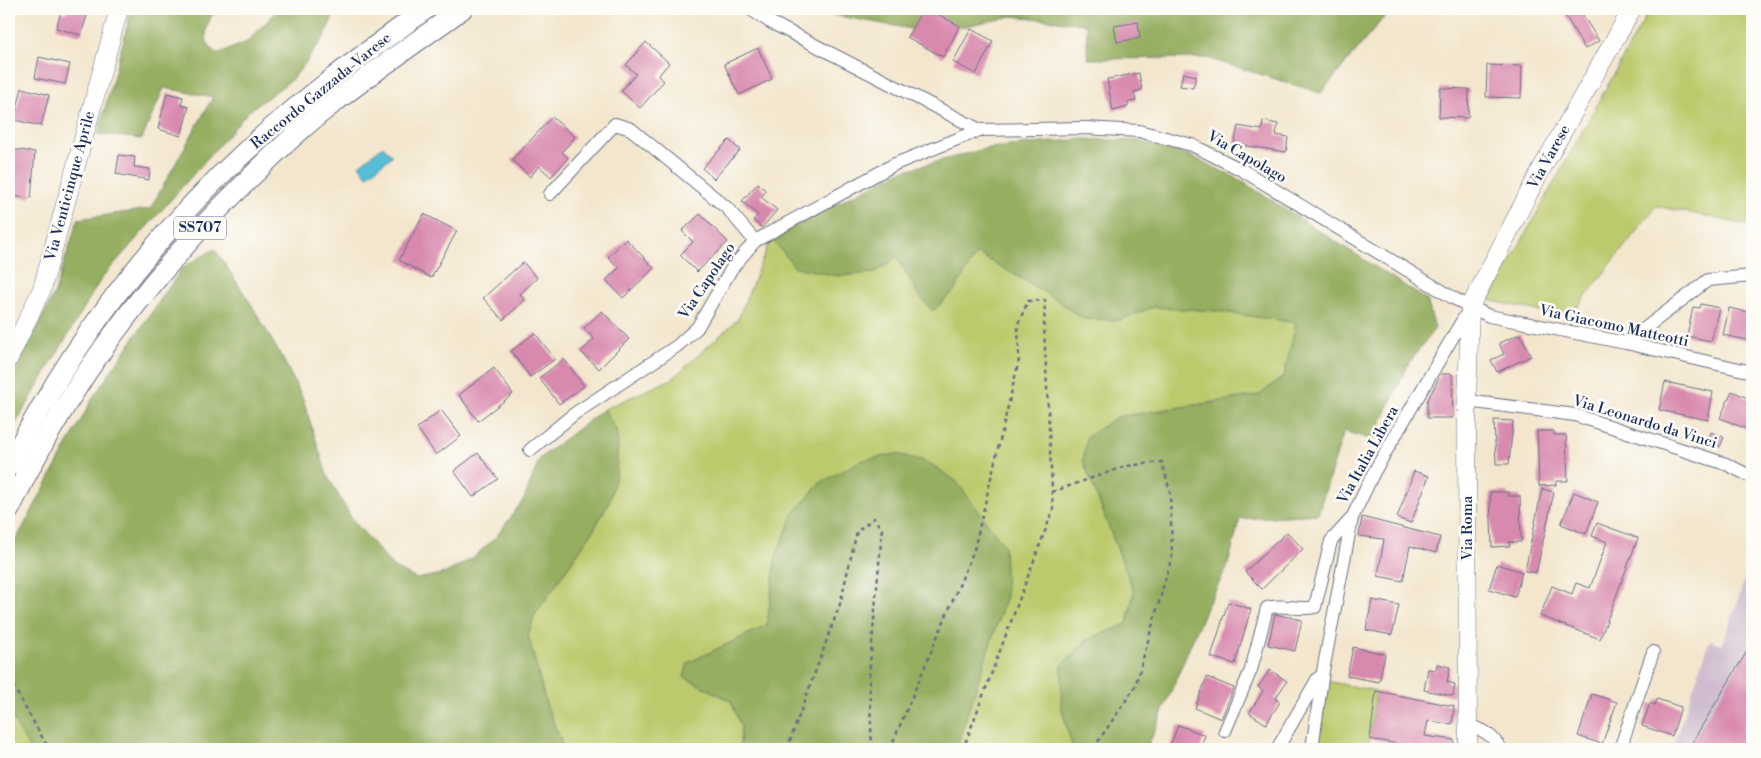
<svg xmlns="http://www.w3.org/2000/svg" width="1761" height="758" viewBox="0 0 1761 758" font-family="'Libre Bodoni',serif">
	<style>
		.industrial { fill: #cfbdcf }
		.green { fill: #bcca6d; stroke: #6c7c66 }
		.forest { fill: #95ae60; stroke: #586e5f }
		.water { fill: #57bdd5; stroke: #39769a }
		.building { fill: #d889ae }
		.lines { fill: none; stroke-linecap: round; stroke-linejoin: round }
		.minor-casing { stroke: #676f85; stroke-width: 14 }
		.secondary-casing { stroke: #676f85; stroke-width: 19 }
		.trunk-casing { stroke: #676f85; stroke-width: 22 }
		.path { stroke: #676f85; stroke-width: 2.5; stroke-dasharray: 4 4; stroke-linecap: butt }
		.minor { stroke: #fff; stroke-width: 12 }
		.secondary { stroke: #fff; stroke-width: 18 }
		.trunk { stroke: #fff; stroke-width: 20 }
		.labels { text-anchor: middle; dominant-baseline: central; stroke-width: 5; stroke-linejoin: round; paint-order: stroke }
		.shield { fill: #fdfcf7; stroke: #5f6c8c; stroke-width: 1 }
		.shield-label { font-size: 14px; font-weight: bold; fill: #1b2f5e }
		.street-label { font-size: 15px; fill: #1b2f5e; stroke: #fdfcf7 }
	</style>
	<rect width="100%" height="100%" fill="#fdfcf7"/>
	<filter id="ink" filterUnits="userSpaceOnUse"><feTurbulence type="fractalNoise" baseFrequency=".02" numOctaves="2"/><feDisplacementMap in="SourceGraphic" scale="10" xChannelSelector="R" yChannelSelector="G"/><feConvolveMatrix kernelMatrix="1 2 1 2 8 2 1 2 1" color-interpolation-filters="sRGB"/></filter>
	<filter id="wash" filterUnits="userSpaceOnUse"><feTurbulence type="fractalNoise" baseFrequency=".0096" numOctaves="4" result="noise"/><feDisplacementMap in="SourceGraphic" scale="20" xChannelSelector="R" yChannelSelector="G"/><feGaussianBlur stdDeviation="1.12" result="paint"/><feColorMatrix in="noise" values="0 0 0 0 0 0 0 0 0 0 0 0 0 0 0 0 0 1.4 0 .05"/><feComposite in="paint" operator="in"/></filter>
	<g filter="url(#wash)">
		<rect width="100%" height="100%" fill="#f3e6cd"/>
		<path class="industrial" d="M1752 558V749H1672L1710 640 1723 644Z"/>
		<g class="green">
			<path d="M1650 9H1752V226L1656 206 1569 318 1489 300Z"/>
			<path d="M771 238 874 273 897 256 920 297 954 291 977 253 1043 291 1085 319 1120 320 1153 307 1217 311 1297 323 1284 376 1260 395 1117 417 1083 460 1134 592 1127 624 1086 640 1061 706 1073 749H956L1006 596 928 462 897 454 860 461 776 556 767 625 688 663 684 677 731 701 741 726 740 749H564L546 704 528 635 534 616 593 531 609 502 616 430 604 409 672 379 738 319Z"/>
			<path d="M1326 681 1376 691 1368 748 1370 749H1318Z"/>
			<path d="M9 712 30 749H9Z"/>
		</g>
		<g class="forest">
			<path d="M132 9H216C206 24 199 43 218 54L247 42 279 9H334L332 19 324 37 301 69 290 81 249 111 101 279 9 435V376L19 363 55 292 78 219 150 209 213 97 164 88 142 139 98 134Z"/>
			<path d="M799 9H1391L1321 93 1207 58 1088 59 1086 24 1012 16 934 33Z"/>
			<path d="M1084 139 1138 141 1189 155 1240 180 1427 300 1435 328 1409 363 1373 440 1344 431 1318 514 1240 519 1227 568 1205 610 1147 749H1073L1061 706 1062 665 1086 640 1127 624 1134 592 1083 460 1087 437 1117 417 1260 395 1284 376 1296 323 1217 311 1153 307 1120 320 1084 319 1043 291 977 253 954 291 933 311 920 297 897 257 874 273 837 276 795 267 771 238 898 172 988 148Z"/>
			<path d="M215 249 251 304 284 361 303 399 327 475 352 519 394 568 417 579 446 573 474 557 497 536 524 499 540 458 604 409 616 430 618 444 616 476 609 502 593 531 534 616 528 635 546 704 564 749H30L9 712V553L94 396 183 267Z"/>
			<path d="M897 454 928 462 956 481 1004 545 1006 596 956 749H740L741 726 731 701 684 677 688 663 767 625 776 556 794 513 820 483 860 461Z"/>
		</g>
		<path class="water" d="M383 146 392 156 367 176 359 165Z"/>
		<g id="blocks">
			<g class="building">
				<path d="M68 9H89L81 35 56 28 61 12 66 13Z"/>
				<path d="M923 9H928L960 26 943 57 907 37Z"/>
				<path d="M1577 9H1579L1599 41 1585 49 1565 15Z"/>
				<path d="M1138 22 1140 38 1117 42 1114 26Z"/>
				<path d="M971 29 993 41 976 74 953 62Z"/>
				<path d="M646 42 669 63 658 76 664 81 640 108 621 91 636 74 626 65Z"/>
				<path d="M758 48 772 79 739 95 724 64Z"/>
				<path d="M39 57 70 64 65 84 35 78Z"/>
				<path d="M1487 65 1522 66 1521 98 1486 97Z"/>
				<path d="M1139 73 1142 90 1134 92 1136 101 1128 102V107L1113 111 1107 79Z"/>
				<path d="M1183 73 1196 76 1193 88 1180 86Z"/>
				<path d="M22 88 49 95 41 126 14 120Z"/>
				<path d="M1440 88 1469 89 1468 118 1439 117Z"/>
				<path d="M167 93 183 97 181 105 189 107 181 136 158 129Z"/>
				<path d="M552 117 575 137 562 152 568 158 551 177 539 166 530 177 512 160Z"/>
				<path d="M1263 121 1278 124 1276 135 1288 137 1286 152 1234 144 1238 126 1262 130Z"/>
				<path d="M729 140 740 150 714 179 702 168Z"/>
				<path d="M10 149 35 152 31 198 9 196Z"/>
				<path d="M119 155 135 157 134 167 150 169 149 180 116 174Z"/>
				<path d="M758 183 766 191 761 197 777 210 762 228 753 220 758 215 742 201Z"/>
				<path d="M424 214 457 231 431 278 399 260Z"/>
				<path d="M700 214 728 242 697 272 680 255 693 242 682 231Z"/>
				<path d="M626 239 654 268 623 298 606 280 619 268 608 257Z"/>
				<path d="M523 262 537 278 520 294 525 300 503 320 483 298Z"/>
				<path d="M1701 304 1719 308 1711 341 1687 336 1693 307 1700 308Z"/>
				<path d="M1729 308 1752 313V341L1723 335Z"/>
				<path d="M602 311 629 339 599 369 581 352 594 339 584 328Z"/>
				<path d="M535 333 555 359 530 377 511 351Z"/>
				<path d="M1520 334 1531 356 1497 372 1491 360 1504 354 1499 343Z"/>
				<path d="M564 359 584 386 559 404 539 378Z"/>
				<path d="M494 368 513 394 478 421 459 395Z"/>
				<path d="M1441 374H1452L1453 418H1427V401Z"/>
				<path d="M1665 382 1713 392 1708 420 1659 410Z"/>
				<path d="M1732 391 1752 400V422L1749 430 1720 418Z"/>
				<path d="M441 410 461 436 436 455 417 428Z"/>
				<path d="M1494 420 1513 421 1509 464H1496Z"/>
				<path d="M1537 431H1554V435H1566L1568 481H1556V485L1539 486Z"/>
				<path d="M1711 432 1724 437 1720 447 1707 443Z"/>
				<path d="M478 453 498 479 473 497 454 471Z"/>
				<path d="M1414 471 1429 476 1411 523 1397 518Z"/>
				<path d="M1542 489 1554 492 1536 573 1525 571Z"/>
				<path d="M1490 492H1508V496H1520L1521 542H1509L1510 546 1492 547Z"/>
				<path d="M1574 492 1598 502 1586 534 1561 524Z"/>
				<path d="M1362 517 1440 537 1436 553 1410 546 1403 581 1378 576 1384 539 1359 536Z"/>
				<path d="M1597 523 1638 538 1600 639 1540 616 1552 586 1572 594 1576 583 1590 588 1607 542 1592 536Z"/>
				<path d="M1287 532 1303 549 1262 589 1245 572Z"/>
				<path d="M1497 564 1522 572 1515 597 1489 589Z"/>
				<path d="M1372 600 1399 605 1392 635 1366 630Z"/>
				<path d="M1228 602 1251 609 1235 664 1211 657Z"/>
				<path d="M1275 614 1302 620 1295 651 1268 645Z"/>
				<path d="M1752 643V749H1688Z"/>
				<path d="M1353 647 1385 654 1379 682 1347 676Z"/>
				<path d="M1437 664 1450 667 1447 682 1455 684 1453 696 1424 690 1428 669 1436 670Z"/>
				<path d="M1270 670 1287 681 1275 699 1280 702 1266 724 1249 713 1263 691 1258 687Z"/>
				<path d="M1207 677 1234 688 1221 719 1195 708Z"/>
				<path d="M1376 691 1454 706 1452 724 1428 721 1425 736 1454 740 1453 749H1427L1370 739Z"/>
				<path d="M1592 694 1617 702 1602 744 1578 736Z"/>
				<path d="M1657 699 1681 707 1672 736 1642 726 1650 703 1655 705Z"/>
				<path d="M1178 725 1205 735 1200 749H1169Z"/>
			</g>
		</g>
	</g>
	<g filter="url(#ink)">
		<use href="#blocks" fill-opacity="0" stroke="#676f85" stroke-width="1"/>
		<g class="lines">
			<defs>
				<g id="minor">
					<path d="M750 9 770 22 980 130"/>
					<path d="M550 194 615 124 631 129 727 208 755 241"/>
					<path d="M1626 343 1708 280 1752 276"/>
					<path d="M1467 401 1575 415 1726 464 1752 477"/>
					<path d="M530 450 574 414 677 346 697 328 732 268 755 241 895 164 980 130 1085 128 1139 131 1192 145 1242 170 1455 299 1489 316 1626 343 1752 372"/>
					<path d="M1468 726C1485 729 1492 736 1501 749"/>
					<path d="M1225 731 1251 670 1267 608C1283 603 1298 611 1315 607L1331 541 1352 518"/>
					<path d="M1277 749 1318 678"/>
					<path d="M1312 749 1323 671 1352 518 1374 472 1469 309"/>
					<path d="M1620 749 1653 652"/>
				</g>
				<g id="secondary">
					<path d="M9 358 42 289 119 9"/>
					<path d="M1468 749 1467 401 1470 307 1538 175 1632 9"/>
				</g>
				<g id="trunk">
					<path d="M9 466C70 347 149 240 248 149 304 98 365 53 426 9"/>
					<path d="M9 510C66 388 143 284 239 189 268 160 298 130 331 105 374 71 418 41 462 9"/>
				</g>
			</defs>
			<use href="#minor" class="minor-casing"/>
			<use href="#secondary" class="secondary-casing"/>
			<use href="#trunk" class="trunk-casing"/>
			<g class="path">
				<path d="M1052 492 1126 466 1162 462 1170 492 1172 556 1135 687 1093 749"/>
				<path d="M9 679 49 749"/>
				<path d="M787 749 840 604 857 531 874 518 882 530 869 676 872 749"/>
				<path d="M890 749 974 550 1019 360 1018 324 1028 301 1045 300 1044 327 1053 510 963 749"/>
			</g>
			<use href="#minor" class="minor"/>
			<use href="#secondary" class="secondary"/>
			<use href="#trunk" class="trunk"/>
		</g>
	</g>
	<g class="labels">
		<rect class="shield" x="174" y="216.5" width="52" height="23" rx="4"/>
		<g class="shield-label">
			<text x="200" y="228">SS707</text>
		</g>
		<g class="street-label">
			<text transform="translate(321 91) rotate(-39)">Raccordo Gazzada-Varese</text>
			<text transform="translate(1247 157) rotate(30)">Via Capolago</text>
			<text transform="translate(1549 157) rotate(-61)">Via Varese</text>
			<text transform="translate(70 186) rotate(-75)">Via Venticinque Aprile</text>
			<text transform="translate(707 281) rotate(-56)">Via Capolago</text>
			<text transform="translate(1614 326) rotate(12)">Via Giacomo Matteotti</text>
			<text transform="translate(1645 422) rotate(17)">Via Leonardo da Vinci</text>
			<text transform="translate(1368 455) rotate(-61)">Via Italia Libera</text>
			<text transform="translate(1467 528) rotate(-90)">Via Roma</text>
		</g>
	</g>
	<rect width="1761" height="758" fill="none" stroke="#fdfcf7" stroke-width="30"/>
</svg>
